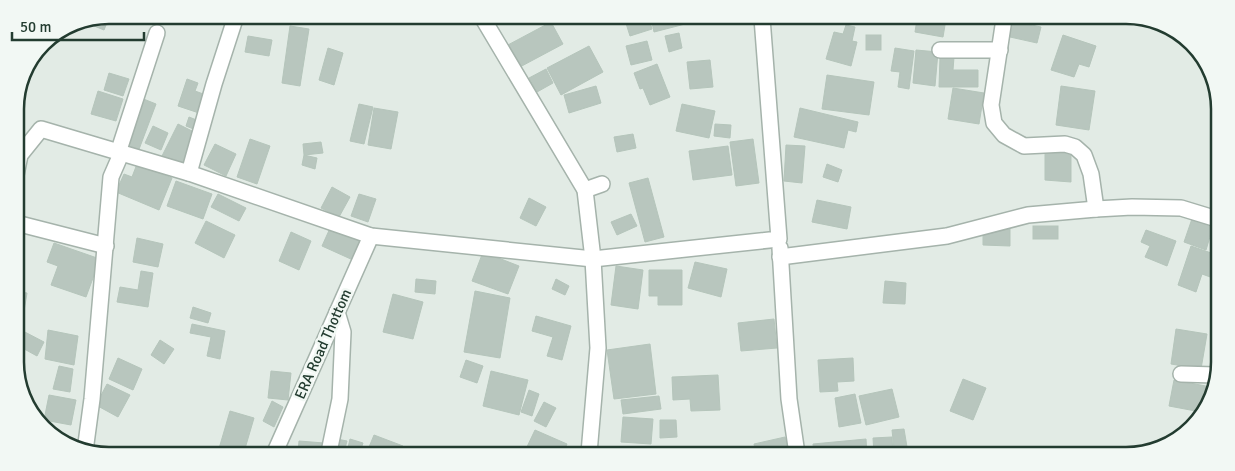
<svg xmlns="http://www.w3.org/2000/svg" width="1235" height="471" viewBox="0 0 1235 471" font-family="Signika,sans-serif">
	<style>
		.building { fill: #b8c6be; stroke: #b5c5bb }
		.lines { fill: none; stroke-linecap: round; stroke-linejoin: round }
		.minor-casing { stroke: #a5b3ab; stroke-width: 18 }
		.minor { stroke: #fff; stroke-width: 15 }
		.labels { text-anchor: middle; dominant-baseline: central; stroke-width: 5; stroke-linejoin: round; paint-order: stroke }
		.street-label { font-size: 15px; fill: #233c30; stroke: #f2f8f4 }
		.rim { fill: none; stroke: #233c30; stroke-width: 2.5 }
	</style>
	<rect width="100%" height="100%" fill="#e2ebe5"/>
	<g class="building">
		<path d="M108 15H110L104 30 87 23Z"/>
		<path d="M624 17 649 18 652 29 630 36Z"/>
		<path d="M651 18H687L689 23 654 32Z"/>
		<path d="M917 19H946L943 37 915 32Z"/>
		<path d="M1004 19H1028L1027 24 1041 27 1037 43 1001 35Z"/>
		<path d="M1031 19 1042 20V24H1031Z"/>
		<path d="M551 22 563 44 518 68 506 46Z"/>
		<path d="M846 25 855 27 852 41 857 42 851 66 826 59 834 32 843 34Z"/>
		<path d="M290 26 309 29 300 86 282 83Z"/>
		<path d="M679 33 682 48 669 52 665 36Z"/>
		<rect x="866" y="35" width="15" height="15"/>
		<path d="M1063 35 1096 46 1089 67 1079 64 1074 77 1051 70Z"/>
		<path d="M248 36 272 40 269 56 245 52Z"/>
		<path d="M647 41 652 60 631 65 626 46Z"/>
		<path d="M589 46 603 72 561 95 547 68Z"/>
		<path d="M328 48 343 53 334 85 319 80Z"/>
		<path d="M895 48 914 51 909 89 898 87 900 72 891 71Z"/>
		<path d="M916 50 938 52 935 86 913 83Z"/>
		<path d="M940 57H954L953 70H978V87H939Z"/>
		<path d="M710 60 713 87 690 89 687 62Z"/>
		<path d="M657 64 670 97 650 105 643 88 640 89 634 73Z"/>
		<path d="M546 69 553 83 537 92 529 78Z"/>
		<path d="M109 73 129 79 123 96 104 90Z"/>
		<path d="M827 75 874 82 869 115 822 109Z"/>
		<path d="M187 79 198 83 195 91 206 95 199 113 178 106Z"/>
		<path d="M596 86 601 103 569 113 564 95Z"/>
		<path d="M1061 86 1095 91 1089 130 1056 125Z"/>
		<path d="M953 88 984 93 979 124 948 119Z"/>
		<path d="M98 91 123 99 116 121 91 114Z"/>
		<path d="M141 98 156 104 138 152 122 146Z"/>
		<path d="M359 104 373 107 364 144 350 141Z"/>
		<path d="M682 104 715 111 709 138 676 131Z"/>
		<path d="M374 108 398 112 391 149 368 145Z"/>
		<path d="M800 108 858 122 856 132 848 130 844 148 794 137Z"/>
		<path d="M189 117 199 121 196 130 186 126Z"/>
		<path d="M178 124 198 134 182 166 162 156Z"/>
		<path d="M715 124 731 125 730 138 714 136Z"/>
		<path d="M153 126 168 133 161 150 145 143Z"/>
		<path d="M633 134 636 148 617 152 614 137Z"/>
		<path d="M250 139 270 146 257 184 237 177Z"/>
		<path d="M753 139 759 183 736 186 730 142Z"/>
		<path d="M321 142 323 153 304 155 303 144Z"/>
		<path d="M215 144 236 154 226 176 204 165Z"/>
		<path d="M786 145 805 146 802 183 784 181Z"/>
		<path d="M728 146 732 175 693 180 689 151Z"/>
		<path d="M1045 149 1071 151V182L1045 180Z"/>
		<path d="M304 155 317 158 315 169 302 165Z"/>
		<path d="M137 164 172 178 159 210 116 192 124 174 132 177Z"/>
		<path d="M827 164 842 170 838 182 823 177Z"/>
		<path d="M648 178 664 237 645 242 629 183Z"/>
		<path d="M176 181 212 194 203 219 167 206Z"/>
		<path d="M332 187 350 197 339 217 321 208Z"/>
		<path d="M218 194 246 208 239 221 211 207Z"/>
		<path d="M359 194 376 199 368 222 351 216Z"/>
		<path d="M529 198 546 207 536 226 520 218Z"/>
		<path d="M817 200 851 207 847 229 812 222Z"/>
		<path d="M1194 213 1215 220 1206 250 1184 242Z"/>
		<path d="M631 214 637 226 617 235 611 222Z"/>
		<path d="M206 221 235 235 224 258 195 243Z"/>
		<path d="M331 226 362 240 353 260 322 246Z"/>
		<rect x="1033" y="226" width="25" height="13"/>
		<path d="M983 229H1010V246L983 245Z"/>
		<path d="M1146 230 1176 241 1167 266 1145 257 1150 246 1141 242Z"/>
		<path d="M291 232 311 241 299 270 279 261Z"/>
		<path d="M137 238 163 244 158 267 133 262Z"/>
		<path d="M54 243 100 259 86 297 51 285 58 266 47 262Z"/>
		<path d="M1191 246 1217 255V267L1213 278 1202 274 1196 292 1178 285Z"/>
		<path d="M483 252 519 266 508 294 472 281Z"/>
		<path d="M695 262 727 269 721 297 688 288Z"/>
		<path d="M616 266 643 270 638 309 611 305Z"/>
		<path d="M649 270H682V305H658V296H649Z"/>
		<path d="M141 271 153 273 148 307 117 302 120 287 138 290Z"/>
		<path d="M416 279 436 281 435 294 415 292Z"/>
		<path d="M556 279 569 286 565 295 552 289Z"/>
		<path d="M885 281 906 283 905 304 883 303Z"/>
		<path d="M16 291 27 293 23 317 16 316Z"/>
		<path d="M475 291 510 298 500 358 464 352Z"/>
		<path d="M393 294 423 302 413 339 383 332Z"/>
		<path d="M193 307 211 313 208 323 190 318Z"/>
		<path d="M536 316 571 326 562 360 547 356 553 337 532 331Z"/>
		<path d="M774 319 777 348 741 351 738 323Z"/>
		<path d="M192 324 225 331 220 359 207 356 211 337 190 333Z"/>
		<path d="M1176 329 1207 334 1201 369 1171 364Z"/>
		<path d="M21 330 44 342 37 356 17 345V338Z"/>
		<path d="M48 330 78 336 74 365 45 359Z"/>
		<path d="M160 340 174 349 164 364 151 355Z"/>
		<path d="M650 344 656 394 614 399 607 350Z"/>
		<path d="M118 358 142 369 133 390 109 379Z"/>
		<path d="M853 358 854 381 837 382 838 391 820 392 818 360Z"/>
		<path d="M466 360 483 366 477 383 460 377Z"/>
		<path d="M59 366 73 369 70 392 53 389Z"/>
		<path d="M271 371 291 373 288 400 268 398Z"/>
		<path d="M491 371 528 380 519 415 483 406Z"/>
		<path d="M718 375 720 410 691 411 690 399 673 400 672 377Z"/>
		<path d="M963 379 986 388 973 420 950 411Z"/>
		<path d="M1174 380 1211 387 1208 402 1201 412 1169 406Z"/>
		<path d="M107 384 130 395 118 417 96 405Z"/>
		<path d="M892 389 899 417 866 425 859 396Z"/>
		<path d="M529 390 539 394 532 416 521 412Z"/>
		<path d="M855 394 861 423 839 427 835 398Z"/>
		<path d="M49 395 76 400 71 425 44 420Z"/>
		<path d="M659 396 661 409 623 414 621 400Z"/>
		<path d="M272 401 283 407 274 427 263 421Z"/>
		<path d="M544 402 556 408 546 427 534 421Z"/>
		<path d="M230 411 254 418 244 452H218Z"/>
		<path d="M623 417 653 419 651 444 621 442Z"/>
		<path d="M660 420H676L677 437 660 438Z"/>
		<path d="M904 429 907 447 894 449 892 430Z"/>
		<path d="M535 430 567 444 563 453H529L525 451Z"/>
		<path d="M374 435 403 446 400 452H367Z"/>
		<path d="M785 437 789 454H756L754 444Z"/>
		<path d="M892 437 893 453 874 454 873 438Z"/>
		<path d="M337 439 347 441 344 452H334Z"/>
		<path d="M350 439 363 443 360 452H347Z"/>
		<path d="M866 439 867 455 814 454 813 444Z"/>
		<path d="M299 441 324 443 323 452H298Z"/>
		<path d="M613 448 624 453H611Z"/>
	</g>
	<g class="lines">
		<defs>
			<g id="minor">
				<path d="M482 17 585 190 593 259 598 348 589 453"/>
				<path d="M1004 19 991 105 994 123 1004 135 1024 146 1065 144 1075 147 1084 155 1091 174 1096 209"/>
				<path d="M940 50H1000"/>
				<path d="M118 153 157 33"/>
				<path d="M189 173 214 84 236 16"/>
				<path d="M16 175 20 155 41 129 189 173 371 236 593 259 779 239 762 18"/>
				<path d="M585 190 602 184"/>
				<path d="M16 223 106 246"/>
				<path d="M780 248 789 399 797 454"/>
				<path d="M780 257 947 236 1028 215 1096 209 1132 207 1181 208 1217 219"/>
				<path d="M1181 374 1215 375"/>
				<path d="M85 451 92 399 111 177 121 154"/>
				<path d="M275 452 371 236"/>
				<path d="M329 452 340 399 343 332 337 312"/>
			</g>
		</defs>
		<use href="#minor" class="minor-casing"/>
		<use href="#minor" class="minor"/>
	</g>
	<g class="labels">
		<g class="street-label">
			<text transform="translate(323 344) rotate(-66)">ERA Road Thottom</text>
		</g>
	</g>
	<path d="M0 0H1235V471H0ZM109 24H1126A85 85 0 0 1 1211 109V362A85 85 0 0 1 1126 447H109A85 85 0 0 1 24 362V109A85 85 0 0 1 109 24Z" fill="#f2f8f4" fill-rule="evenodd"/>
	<path class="rim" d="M109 24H1126A85 85 0 0 1 1211 109V362A85 85 0 0 1 1126 447H109A85 85 0 0 1 24 362V109A85 85 0 0 1 109 24Z"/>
	<path d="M12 32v8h132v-8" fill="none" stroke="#233c30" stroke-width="2.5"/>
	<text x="20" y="32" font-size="15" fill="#233c30" stroke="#f2f8f4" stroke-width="4" paint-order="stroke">50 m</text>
</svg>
